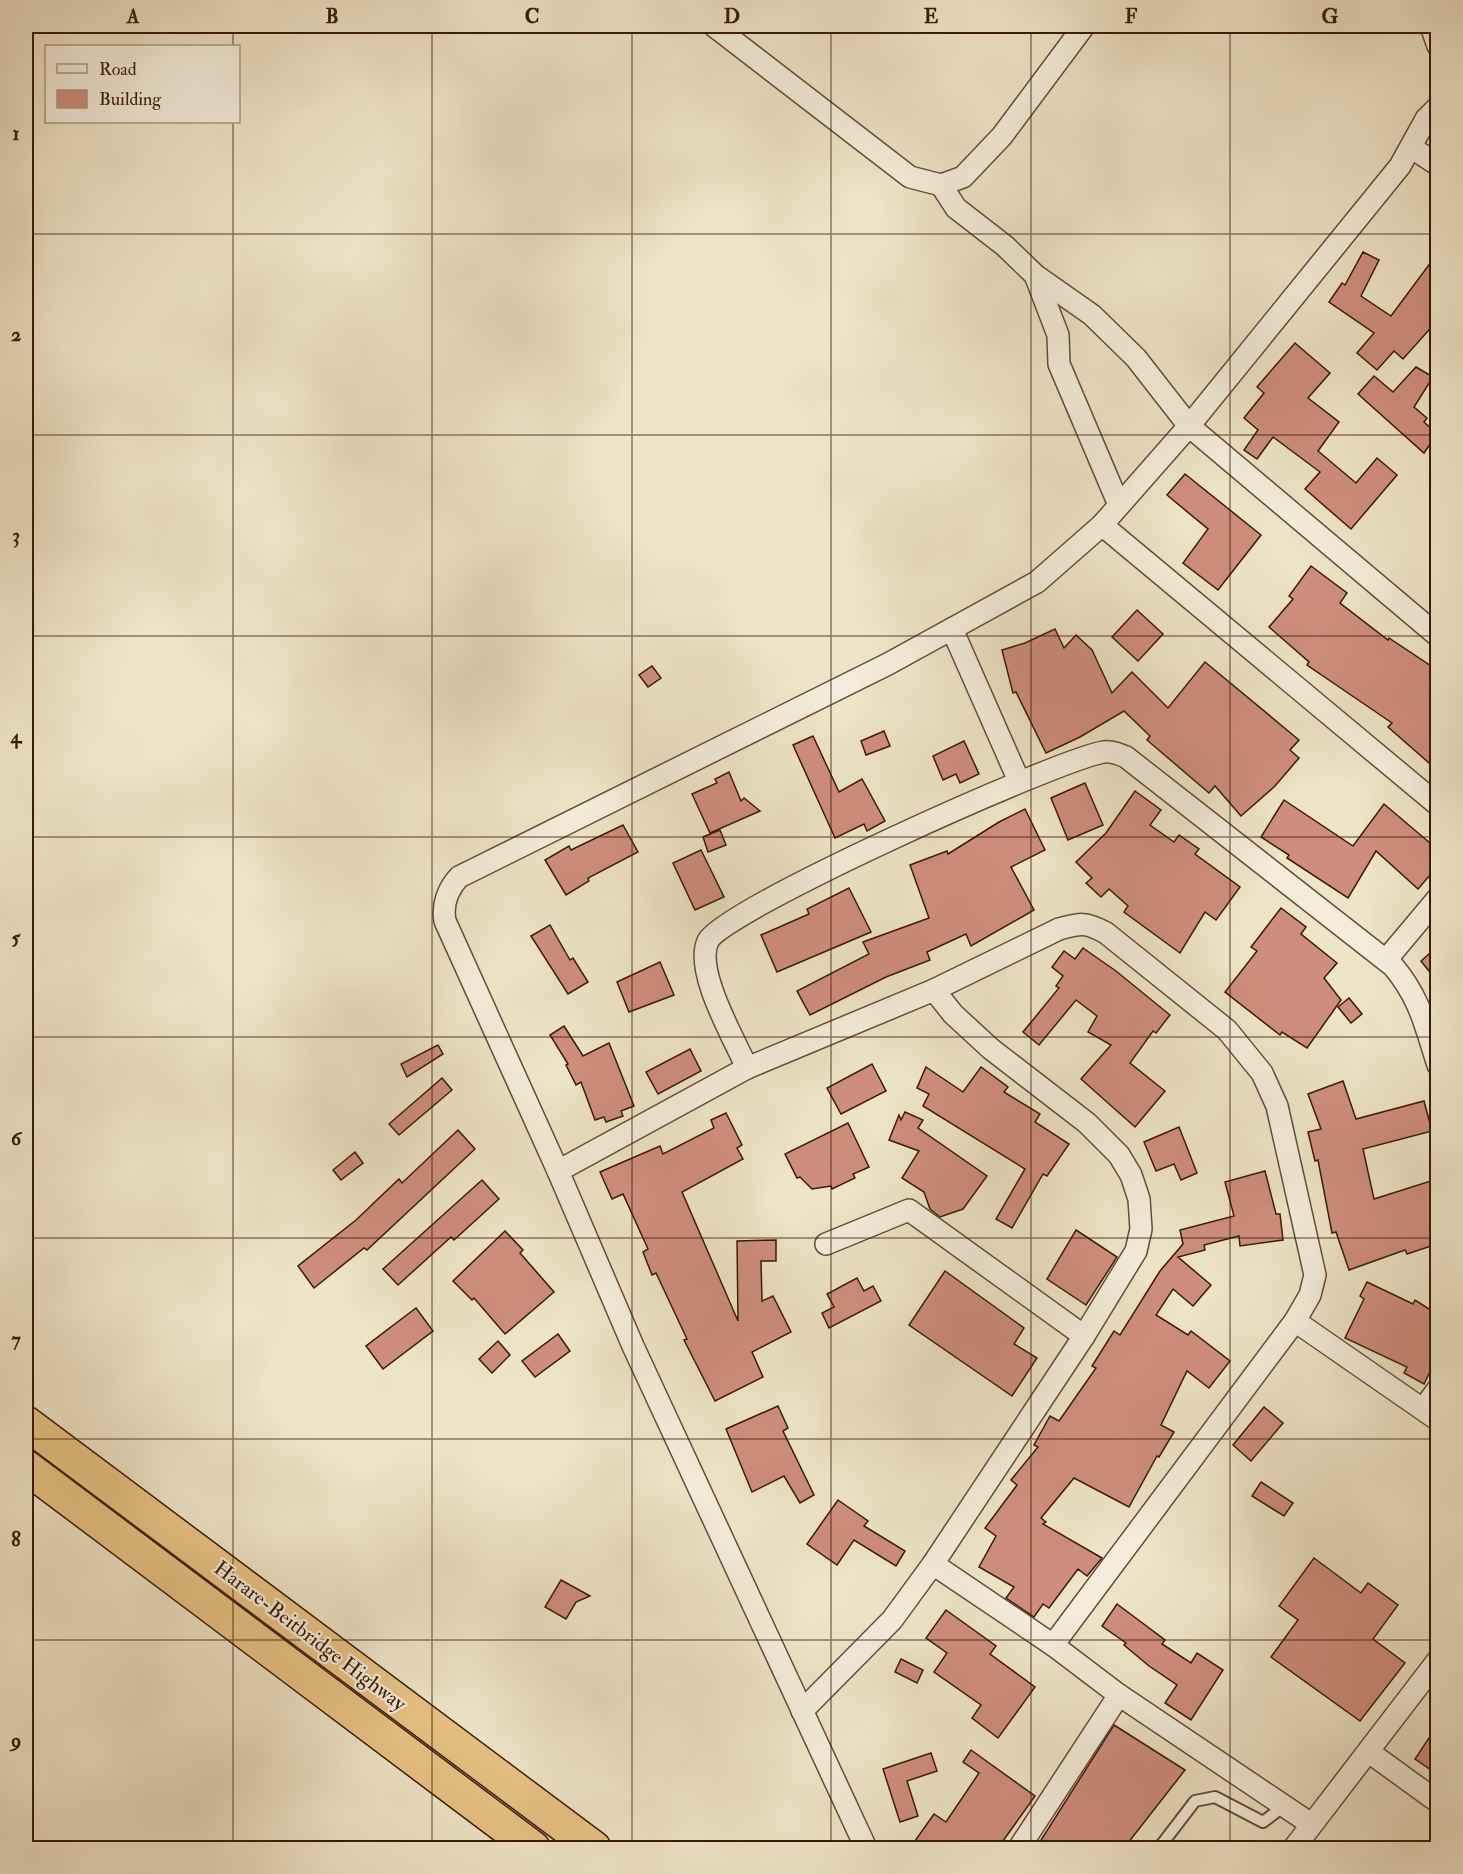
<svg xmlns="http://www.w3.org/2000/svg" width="1463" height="1874" viewBox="0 0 1463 1874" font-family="'IM FELL Double Pica',serif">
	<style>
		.building { fill: #cf8e7d; stroke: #381a07; stroke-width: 1.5 }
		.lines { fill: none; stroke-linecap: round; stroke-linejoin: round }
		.service-casing { stroke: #664c37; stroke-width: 14 }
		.minor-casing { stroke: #664c37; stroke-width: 24 }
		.trunk-casing { stroke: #381a07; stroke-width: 36 }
		.service { stroke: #f4eddb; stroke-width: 10 }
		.minor { stroke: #f4eddb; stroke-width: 21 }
		.trunk { stroke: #e7c284; stroke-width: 33 }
		.grid { fill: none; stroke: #381a07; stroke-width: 1.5; stroke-opacity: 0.55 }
		.labels { text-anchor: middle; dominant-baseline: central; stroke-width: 4.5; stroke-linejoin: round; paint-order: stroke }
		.street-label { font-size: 21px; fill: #381a07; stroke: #f4eddb }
		.neatline { fill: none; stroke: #381a07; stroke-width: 2 }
		.grid-label { font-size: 20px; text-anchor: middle; font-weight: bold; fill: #381a07 }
	</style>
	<rect width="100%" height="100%" fill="#eee4c7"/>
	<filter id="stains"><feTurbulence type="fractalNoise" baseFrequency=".00333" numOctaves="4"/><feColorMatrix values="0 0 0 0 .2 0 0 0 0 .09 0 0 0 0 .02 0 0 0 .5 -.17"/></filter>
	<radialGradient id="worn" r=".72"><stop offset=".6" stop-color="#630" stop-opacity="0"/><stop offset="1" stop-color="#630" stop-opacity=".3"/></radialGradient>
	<g class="building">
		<path d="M1363 252 1379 260 1361 296 1391 316 1437 254V321L1403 359 1394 351 1377 370 1357 353 1374 333 1329 302 1342 283 1345 285Z"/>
		<path d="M1295 343 1330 373 1308 398 1339 422 1318 451 1356 483 1377 458 1397 475 1351 529 1305 489 1320 472 1273 437 1257 459 1244 450 1258 430 1244 418 1264 393 1257 387Z"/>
		<path d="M1416 367 1433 377 1414 407 1427 418 1424 422 1437 434 1424 453 1358 394 1374 376 1393 392Z"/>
		<path d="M1185 474 1261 535 1218 590 1183 563 1208 529 1167 495Z"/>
		<path d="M1311 566 1347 593 1340 603 1388 640 1389 638 1437 670V770L1388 727 1392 723 1307 665 1309 662 1269 627 1293 599 1289 596Z"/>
		<path d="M1137 610 1163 634 1138 661 1112 637Z"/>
		<path d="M1055 629 1064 648 1076 635 1092 650 1112 693 1132 672 1168 708 1205 662 1299 740 1290 750 1299 758 1275 786 1241 816 1215 786 1209 793 1147 740 1150 736 1124 711 1080 737 1046 753 1016 692 1013 693 1002 650 1025 643Z"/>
		<path d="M652 666 661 678 648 687 639 675Z"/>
		<path d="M884 731 890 746 866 755 861 741Z"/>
		<path d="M813 736 839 792 862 779 885 821 867 831 864 824 835 838 793 745Z"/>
		<path d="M964 741 979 774 960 783 956 774 943 780 933 756Z"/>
		<path d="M729 772 741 801 744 798 760 811 710 833 692 794 717 783 715 779Z"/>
		<path d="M1085 783 1103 825 1068 840 1051 798Z"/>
		<path d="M1135 791 1161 810 1150 825 1174 842 1179 835 1199 849 1195 854 1240 887 1216 920 1205 912 1180 953 1124 912 1128 906 1109 889 1101 897 1086 883 1092 878 1076 862 1106 833Z"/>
		<path d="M1284 800 1353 846 1384 804 1437 849V867L1418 889 1376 851 1348 898 1287 858 1289 855 1261 837Z"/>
		<path d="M1025 809 1045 850 1011 867 1034 910 971 946 966 934 927 952 930 960 886 977 810 1015 797 991 869 954 863 942 929 918 910 865 947 851 948 854 999 822Z"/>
		<path d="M623 825 638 852 588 878 589 881 566 895 545 860 569 846 571 850Z"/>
		<path d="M720 830 726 845 708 852 703 837Z"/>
		<path d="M701 850 724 897 695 910 673 863Z"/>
		<path d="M849 888 871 932 777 972 761 935 809 914 807 909Z"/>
		<path d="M1281 908 1306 927 1301 934 1337 963 1324 978 1341 1000 1307 1048 1282 1032 1280 1035 1225 992 1257 951 1251 947Z"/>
		<path d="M550 925 570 960 573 958 588 982 568 994 531 936Z"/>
		<path d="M1437 947V981L1421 961Z"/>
		<path d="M1083 948 1116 971 1170 1015 1156 1033 1153 1031 1130 1063 1165 1091 1135 1127 1081 1079 1111 1045 1088 1032 1097 1016 1076 1000 1039 1045 1023 1032 1059 988 1056 986 1063 976 1052 967 1064 951 1075 959Z"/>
		<path d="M660 962 674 995 629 1012 617 982Z"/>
		<path d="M1349 998 1362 1014 1351 1023 1338 1007Z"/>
		<path d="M564 1026 583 1056 609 1043 634 1106 621 1111 623 1116 606 1122 604 1117 595 1120 581 1082 576 1085 566 1065 568 1064 550 1035Z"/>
		<path d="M438 1045 443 1054 407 1077 401 1064Z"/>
		<path d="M690 1049 701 1071 658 1094 646 1072Z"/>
		<path d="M872 1064 886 1091 841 1114 827 1088Z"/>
		<path d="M926 1067 963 1092 981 1067 1008 1087 1004 1092 1040 1114 1035 1122 1069 1144 1047 1176 1043 1174 1012 1228 996 1219 1025 1169 923 1106 929 1094 917 1088Z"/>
		<path d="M442 1078 452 1090 399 1135 389 1124Z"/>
		<path d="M1343 1081 1356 1119 1424 1101 1432 1131 1363 1149 1374 1199 1437 1179V1244L1407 1254 1405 1250 1349 1270 1336 1232 1332 1233 1318 1160 1315 1161 1308 1132 1321 1129 1308 1094Z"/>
		<path d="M905 1112 923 1120 918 1128 987 1176 963 1209 940 1217 930 1209 924 1192 902 1178 919 1151 889 1140 899 1115 901 1120Z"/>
		<path d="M726 1113 742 1145 737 1148 743 1159 682 1192 738 1321 737 1241 776 1240V1261H761L762 1301 773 1296 791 1332 752 1352 763 1377 715 1401 684 1340 687 1339 656 1273 652 1275 643 1252 648 1249 623 1194 612 1199 600 1172 660 1146 663 1154 714 1128 711 1120Z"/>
		<path d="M848 1123 869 1167 853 1174 855 1178 832 1189 831 1186 812 1189 800 1177 797 1178 785 1154Z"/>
		<path d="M1179 1127 1197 1173 1181 1180 1174 1164 1156 1171 1144 1142Z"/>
		<path d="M458 1130 475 1149 367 1250 364 1248 314 1288 298 1266 356 1220 399 1179 402 1183Z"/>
		<path d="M355 1152 363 1163 341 1180 333 1170Z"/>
		<path d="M1265 1171 1276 1214H1280L1283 1240 1240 1246 1239 1236 1204 1245 1205 1250 1178 1257 1211 1285 1193 1306 1173 1289 1156 1315 1188 1335 1191 1331 1230 1361 1209 1388 1187 1371 1161 1425 1174 1432 1159 1457 1157 1456 1129 1507 1074 1478 1041 1518 1046 1522 1043 1524 1102 1558 1087 1576 1078 1569 1049 1608 1043 1604 1034 1617 1006 1598 1014 1587 979 1567 996 1536 985 1528 1017 1485 1011 1480 1038 1447 1034 1445 1050 1416 1059 1421 1096 1368 1092 1366 1114 1331 1120 1335 1160 1271 1183 1244 1180 1230 1234 1216 1225 1182Z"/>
		<path d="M482 1180 499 1199 454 1240 451 1237 398 1285 383 1269Z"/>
		<path d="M1076 1230 1117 1257 1086 1305 1047 1279Z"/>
		<path d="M505 1231 523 1250 520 1253 554 1292 505 1334 474 1298 472 1300 453 1281Z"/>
		<path d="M945 1271 1024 1328 1014 1344 1037 1358 1012 1396 909 1325Z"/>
		<path d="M857 1278 864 1291 873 1286 881 1301 829 1328 822 1313 834 1307 827 1294Z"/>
		<path d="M1367 1282 1413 1304 1415 1300 1437 1314V1357L1424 1384 1404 1373 1407 1367 1345 1338 1364 1299 1360 1296Z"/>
		<path d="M416 1308 433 1331 383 1369 366 1346Z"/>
		<path d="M558 1334 570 1351 535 1377 522 1361Z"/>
		<path d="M498 1341 510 1355 492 1373 479 1359Z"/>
		<path d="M778 1406 788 1428 783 1431 814 1495 800 1503 784 1476 752 1492 726 1429Z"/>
		<path d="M1264 1407 1283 1423 1251 1461 1233 1445Z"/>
		<path d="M1261 1482 1293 1503 1284 1516 1252 1496Z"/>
		<path d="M838 1500 868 1521 864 1526 905 1551 896 1566 854 1540 837 1565 807 1544Z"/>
		<path d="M1314 1558 1361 1593 1368 1583 1398 1605 1373 1639 1405 1663 1360 1721 1271 1657 1298 1620 1279 1606Z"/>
		<path d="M561 1580 590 1596 576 1602 566 1619 545 1607Z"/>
		<path d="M1117 1604 1165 1640 1162 1644 1191 1663 1197 1653 1223 1670 1191 1720 1165 1703 1177 1685 1149 1666 1124 1645 1126 1643 1102 1626Z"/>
		<path d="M946 1610 996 1646 990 1654 1035 1687 998 1738 972 1718 981 1705 934 1672 947 1653 926 1638Z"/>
		<path d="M901 1659 923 1670 917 1683 895 1672Z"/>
		<path d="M1114 1725 1185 1770 1124 1848H1036Z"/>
		<path d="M1437 1726V1774L1415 1759Z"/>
		<path d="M971 1750 1035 1796 998 1848H910L934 1814 946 1822 979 1773 963 1762Z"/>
		<path d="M931 1753 937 1771 907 1781 918 1816 900 1822 883 1769Z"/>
	</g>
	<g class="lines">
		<defs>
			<path id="service" d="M1159 1848 1195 1801 1215 1797 1263 1822 1284 1806"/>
			<g id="minor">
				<path d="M714 26 910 177 941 185 963 177 1002 136 1084 26"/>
				<path d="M1431 26 1438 46"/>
				<path d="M1412 148 1438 165"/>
				<path d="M941 185 956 208 1005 246 1035 275 1092 315 1136 358 1189 426 1438 636"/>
				<path d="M1035 275 1058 335 1059 364 1119 505"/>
				<path d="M1102 525 1438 805"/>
				<path d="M952 629 1019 781"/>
				<path d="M1386 960 1438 898"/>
				<path d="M747 1068C734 1038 694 971 708 941 721 911 1058 759 1104 752 1112 751 1119 754 1126 757L1393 966C1420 998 1425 1025 1438 1065"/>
				<path d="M558 1171 747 1068 934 990 1059 929C1081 923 1086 922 1106 933L1227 1030 1262 1073 1277 1106 1315 1275 1310 1295 1295 1321 1053 1645"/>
				<path d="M826 1244 909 1210 1084 1336"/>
				<path d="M1295 1321 1438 1420"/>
				<path d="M1423 1409 1438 1389"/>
				<path d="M933 1564 1053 1645 1119 1695 1019 1848"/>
				<path d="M1119 1695 1311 1824"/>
				<path d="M802 1711 892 1620 933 1564 1084 1336 1136 1251 1141 1229 1139 1199 1131 1175 1119 1155 1087 1123 991 1049 953 1014 934 990"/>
				<path d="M1369 1752 1438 1802"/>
				<path d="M866 1848 633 1346 558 1171 445 921C442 905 448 889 459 877L888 664 1037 582 1102 525 1189 426 1400 166 1426 119 1438 107"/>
				<path d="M1294 1848 1438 1660"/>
			</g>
			<g id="trunk">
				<path d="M26 1423 594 1848"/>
				<path d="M26 1467 533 1848"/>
			</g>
		</defs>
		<use href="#service" class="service-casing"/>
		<use href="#minor" class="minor-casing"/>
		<use href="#trunk" class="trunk-casing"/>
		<use href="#service" class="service"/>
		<use href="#minor" class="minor"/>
		<use href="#trunk" class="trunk"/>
	</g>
	<path class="grid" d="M233 26V46M432 26V1848M632 26V1848M831 26V1848M1031 26V1848M1230 26V1848M233 122V1848M26 234H1438M26 435H1438M26 636H1438M26 837H1438M26 1037H1438M26 1238H1438M26 1439H1438M26 1640H1438"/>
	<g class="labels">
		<g class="street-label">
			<text transform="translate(310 1636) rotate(37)">Harare-Beitbridge Highway</text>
		</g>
	</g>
	<rect width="1463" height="1874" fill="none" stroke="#eee4c7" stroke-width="66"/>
	<rect x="45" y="45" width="195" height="78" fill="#f4eddb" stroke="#a99986" stroke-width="1.5"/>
	<rect x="57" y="64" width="30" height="9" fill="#f4eddb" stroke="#a99986" stroke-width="1.5"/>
	<text x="99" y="75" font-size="18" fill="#381a07">Road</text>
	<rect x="57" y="90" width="30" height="18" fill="#cf8e7d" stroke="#a99986" stroke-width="1.5"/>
	<text x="99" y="105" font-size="18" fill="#381a07">Building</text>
	<rect x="33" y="33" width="1397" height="1808" class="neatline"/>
	<g class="grid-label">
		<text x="133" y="23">A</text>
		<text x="332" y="23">B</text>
		<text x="532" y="23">C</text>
		<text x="732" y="23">D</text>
		<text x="931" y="23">E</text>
		<text x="1131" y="23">F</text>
		<text x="1330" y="23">G</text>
		<text x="16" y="140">1</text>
		<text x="16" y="341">2</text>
		<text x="16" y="542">3</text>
		<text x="16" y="743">4</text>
		<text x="16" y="944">5</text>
		<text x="16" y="1145">6</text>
		<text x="16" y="1346">7</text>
		<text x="16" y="1546">8</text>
		<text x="16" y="1747">9</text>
	</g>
	<rect width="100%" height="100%" filter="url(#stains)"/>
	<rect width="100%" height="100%" fill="url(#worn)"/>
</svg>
